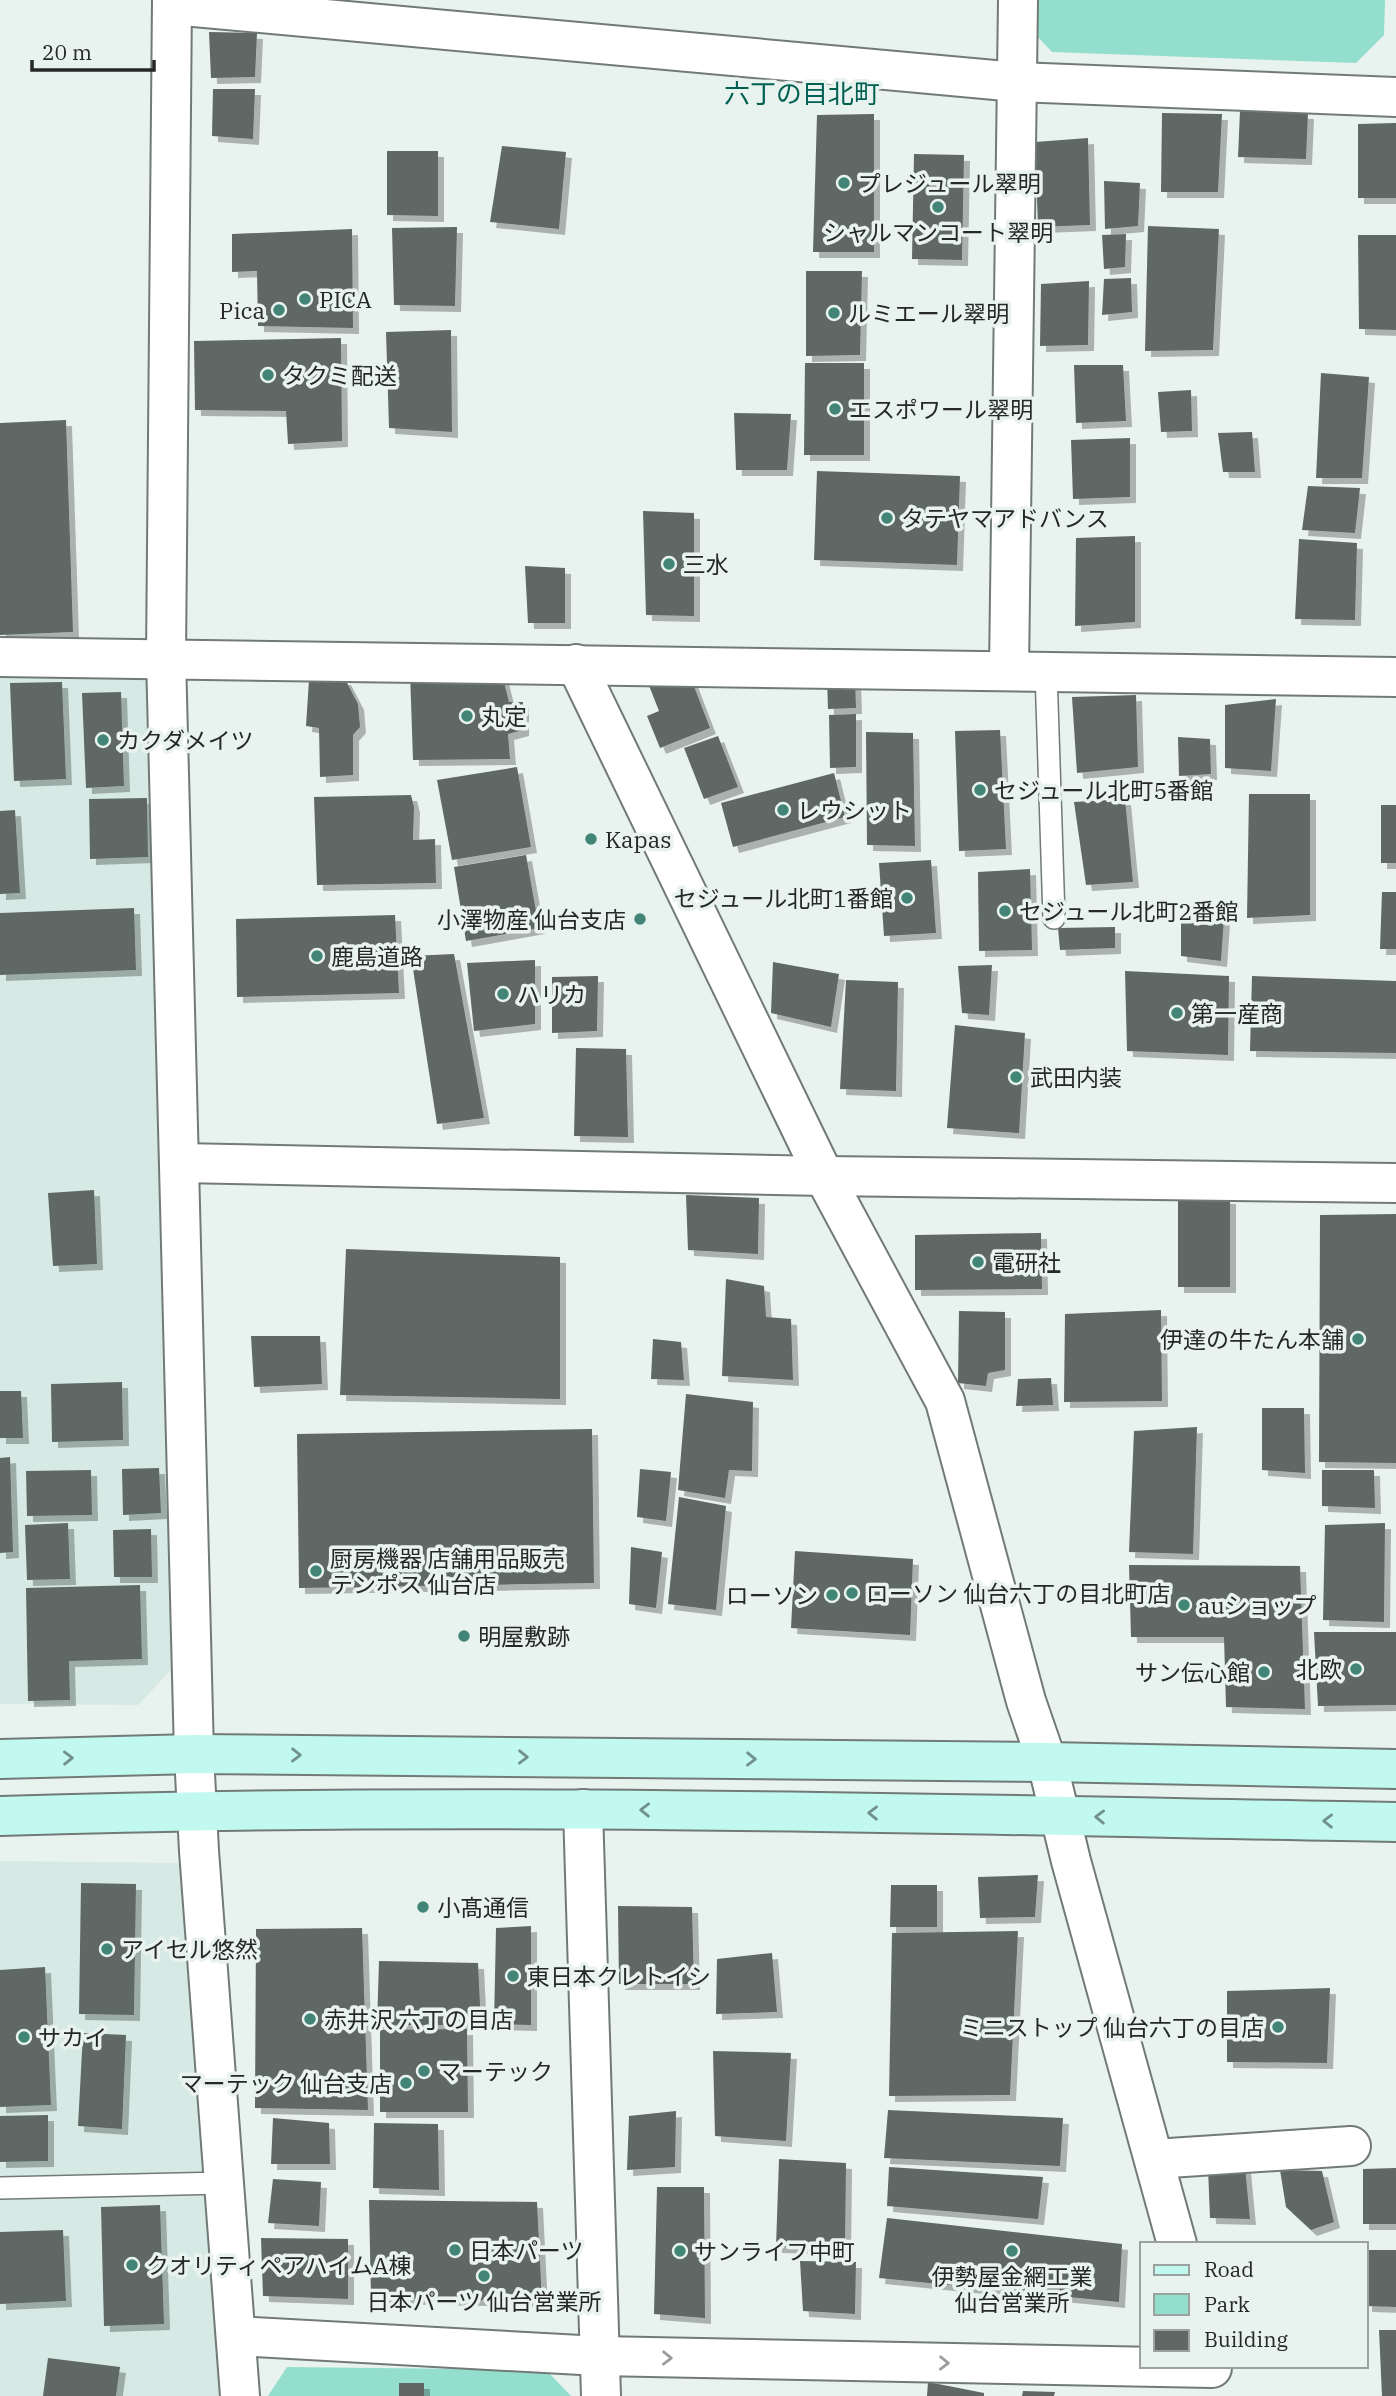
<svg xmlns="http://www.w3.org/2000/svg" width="1396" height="2396" viewBox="0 0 1396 2396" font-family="'IBM Plex Serif','Noto Sans JP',serif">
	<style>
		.built { fill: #d6e9e4 }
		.green { fill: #94decd }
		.building { fill: #5f6865; filter: url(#shadow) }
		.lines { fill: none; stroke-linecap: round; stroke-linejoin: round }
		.lane-casing { stroke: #717a77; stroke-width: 24 }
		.street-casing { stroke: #717a77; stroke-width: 42 }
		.secondary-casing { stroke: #717a77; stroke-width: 42 }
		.lane { stroke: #fff; stroke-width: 21 }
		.street { stroke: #fff; stroke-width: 38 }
		.secondary { stroke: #c1f9f0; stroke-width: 38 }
		.oneway { stroke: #72908c }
		.oneway2 { stroke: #9c9e9e }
		.poi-dot { fill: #428577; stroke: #e8f2ef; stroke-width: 2.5 }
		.labels { text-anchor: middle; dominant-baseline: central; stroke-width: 7; stroke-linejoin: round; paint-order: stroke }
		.poi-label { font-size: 23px; fill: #242827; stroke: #e8f2ef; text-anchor: start }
		.quarter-label { font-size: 26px; fill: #006052; stroke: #e8f2ef }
	</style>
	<defs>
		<filter id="shadow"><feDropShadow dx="6" dy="6" stdDeviation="0" flood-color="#0004"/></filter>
	</defs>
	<rect width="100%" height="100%" fill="#e8f2ef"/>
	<g class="built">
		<path d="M150 670 175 1666 138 1705 0 1704V671Z"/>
		<path d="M0 1861 183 1863 226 2396H0Z"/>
	</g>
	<g class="green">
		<path d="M1036 0H1385L1384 35 1356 63 1052 52 1036 35Z"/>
		<path d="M287 2367 546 2370 571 2396H268Z"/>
	</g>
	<g class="building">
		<path d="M209 32 257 33 255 77 211 78Z"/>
		<path d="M213 89H255L253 139 212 136Z"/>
		<path d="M1240 111 1308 113 1306 159 1238 157Z"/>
		<path d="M1162 113 1222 114 1218 192H1161Z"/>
		<path d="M874 114V252H813L817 115Z"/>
		<path d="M1396 123V198H1358V124Z"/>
		<path d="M1088 138 1090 225 1038 227 1035 142Z"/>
		<path d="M502 146 566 152 559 229 490 222Z"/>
		<path d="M387 151H438V216L387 215Z"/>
		<path d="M914 154 964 155 962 260 912 259Z"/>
		<path d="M1104 181 1140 183 1138 226 1105 229Z"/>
		<path d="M1148 226 1219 229 1213 350 1145 351Z"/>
		<path d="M457 227 455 306 394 305 392 228Z"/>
		<path d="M352 229 353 328 258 326 257 271 232 272V234Z"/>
		<path d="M1126 234 1125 267 1104 269 1102 235Z"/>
		<path d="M1358 235H1396V330L1359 329Z"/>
		<path d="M806 271H862L860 355 806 356Z"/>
		<path d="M1131 278 1132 312 1102 315 1104 279Z"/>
		<path d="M1089 281 1088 345 1040 346 1041 284Z"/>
		<path d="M451 330 452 432 389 428 386 332Z"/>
		<path d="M341 338 342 441 288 444 286 411 195 410 194 341Z"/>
		<path d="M805 363H864V455H804Z"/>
		<path d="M1074 365H1123L1126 421 1076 423Z"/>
		<path d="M1321 373 1369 377 1362 478H1316Z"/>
		<path d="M1191 390 1192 431 1161 432 1158 392Z"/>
		<path d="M734 413 791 414 787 470H736Z"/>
		<path d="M66 420 73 632 0 635V423Z"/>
		<path d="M1252 432 1255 472H1223L1218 433Z"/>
		<path d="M1130 438V497L1073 499 1071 440Z"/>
		<path d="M817 471 960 476 957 565 814 560Z"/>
		<path d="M1308 486 1360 488 1355 533 1302 530Z"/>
		<path d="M643 511 694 513V616L646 615Z"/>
		<path d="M1135 536V622L1075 626 1076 538Z"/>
		<path d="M1299 539 1357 543 1355 620 1295 619Z"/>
		<path d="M525 566 565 568V623H528Z"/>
		<path d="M687 668 710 728 660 748 647 716 659 711 648 683Z"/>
		<path d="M410 672 502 674 509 702H523V730L508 734 510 759 413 760Z"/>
		<path d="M855 677 856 708 828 709 827 678Z"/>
		<path d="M345 679 358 704 360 727 353 735V775L320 777 319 728 306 726 309 680Z"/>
		<path d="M62 682 66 779 14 781 10 683Z"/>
		<path d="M121 692 124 786 86 788 82 693Z"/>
		<path d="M1136 695 1138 767 1077 773 1072 697Z"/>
		<path d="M1276 699 1271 771 1225 768V705Z"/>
		<path d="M856 714V767L830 768 829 715Z"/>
		<path d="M1000 730 1006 849 959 851 955 731Z"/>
		<path d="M866 732 913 733 915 846 867 845Z"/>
		<path d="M718 736 738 787 704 799 684 748Z"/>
		<path d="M1178 737 1210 739 1211 774 1179 776Z"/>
		<path d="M517 767 531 847 452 860 437 780Z"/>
		<path d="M834 773 845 817 733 847 721 803Z"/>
		<path d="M1249 794H1310V915L1247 918Z"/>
		<path d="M411 795 414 807 413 840 435 839 436 883 317 885 314 797Z"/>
		<path d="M147 798 148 857 90 859 89 799Z"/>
		<path d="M1125 799 1133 882 1086 885 1074 802Z"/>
		<rect x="1381" y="805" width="15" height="58"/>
		<path d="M15 810 20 893 0 894V811Z"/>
		<path d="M526 855 539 928 466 941 454 867Z"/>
		<path d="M931 860 936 933 884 936 879 863Z"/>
		<path d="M1030 869 1032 950 979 951 978 872Z"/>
		<path d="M1382 892H1396V949H1380Z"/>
		<path d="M134 908 136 970 0 975V913Z"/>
		<path d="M1181 914 1224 918 1221 961 1181 956Z"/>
		<path d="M395 915 399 993 237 997 236 919Z"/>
		<path d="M1115 927V948L1060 950 1058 928Z"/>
		<path d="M454 954 484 1118 437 1124 411 956Z"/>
		<path d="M535 960V1024L474 1031 467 963Z"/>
		<path d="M773 962 839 974 831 1027 771 1013Z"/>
		<path d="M992 965 989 1015 962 1013 958 966Z"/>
		<path d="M1125 971 1229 976 1228 1055 1127 1051Z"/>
		<path d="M598 976 597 1031 552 1033V977Z"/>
		<path d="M1252 976 1396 981V1053L1250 1051Z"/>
		<path d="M846 980 898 982 896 1091 840 1089Z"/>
		<path d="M955 1025 1025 1033 1019 1133 947 1128Z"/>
		<path d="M576 1048 626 1049 628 1137 574 1136Z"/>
		<path d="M94 1190 97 1264 53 1266 48 1193Z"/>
		<path d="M686 1195 759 1198 758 1254 688 1250Z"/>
		<path d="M1178 1197 1230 1198V1287H1178Z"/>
		<path d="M1396 1214V1463L1319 1462 1320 1215Z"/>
		<path d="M1041 1233 1042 1289 915 1290V1235Z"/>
		<path d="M346 1249 560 1257V1399L340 1395Z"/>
		<path d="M726 1279 764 1286 766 1317 791 1319 793 1380 722 1376Z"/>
		<path d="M1161 1310 1162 1401 1064 1402 1065 1314Z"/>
		<path d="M959 1311 1005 1312V1370L988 1373 986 1386 958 1383Z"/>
		<path d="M251 1336H320L322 1384 254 1387Z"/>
		<path d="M653 1339 681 1342 684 1380 651 1379Z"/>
		<path d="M1051 1378 1053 1405 1016 1406 1018 1379Z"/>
		<path d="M122 1382 123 1440 52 1442 51 1384Z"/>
		<path d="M0 1391H21L23 1438H0Z"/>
		<path d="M686 1394 753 1402 752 1471 729 1470 725 1498 678 1490Z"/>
		<path d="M1262 1408H1304L1305 1473 1262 1470Z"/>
		<path d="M1197 1427 1193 1554 1129 1552 1134 1431Z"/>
		<path d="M592 1429 594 1583 299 1588 297 1434Z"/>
		<path d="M10 1457 13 1552 0 1553V1458Z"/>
		<path d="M159 1468 161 1513 123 1515 122 1469Z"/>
		<path d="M640 1469 671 1472 666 1521 637 1517Z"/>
		<path d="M91 1470 92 1515 27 1516 26 1471Z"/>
		<path d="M1322 1470H1374L1375 1508 1322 1506Z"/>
		<path d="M679 1497 726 1506 716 1610 668 1604Z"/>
		<path d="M68 1523 70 1579 27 1580 25 1525Z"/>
		<path d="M1385 1523 1384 1622 1323 1620 1325 1525Z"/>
		<path d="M151 1529 152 1577H114L113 1530Z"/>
		<path d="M631 1547 662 1552 656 1608 629 1604Z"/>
		<path d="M795 1551 913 1559 910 1635 791 1628Z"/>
		<path d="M1129 1565 1300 1566 1305 1709 1226 1707 1224 1637H1131Z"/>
		<path d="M140 1585 142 1659 69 1661 70 1700 28 1701 26 1588Z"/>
		<path d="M1314 1632H1396V1705L1318 1706Z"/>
		<path d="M1038 1875 1035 1917 980 1918 978 1877Z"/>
		<path d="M81 1883 136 1884 134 2015 79 2014Z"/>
		<path d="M891 1885H937V1927H890Z"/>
		<path d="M618 1906 692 1907 694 1984H619Z"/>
		<path d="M531 1926V2025L494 2024 496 1928Z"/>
		<path d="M362 1928 368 2110 255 2108 256 1929Z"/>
		<path d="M1018 1931 1010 2095 889 2096 892 1933Z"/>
		<path d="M772 1953 777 2012 716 2014 717 1959Z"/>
		<path d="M379 1961 478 1963 481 2025H377Z"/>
		<path d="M45 1967 51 2105 0 2107V1970Z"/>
		<path d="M1330 1988 1327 2063 1227 2062V1991Z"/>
		<path d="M467 2029 468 2112H380V2030Z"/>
		<path d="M83 2033 126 2035 122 2129 78 2126Z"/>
		<path d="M713 2051 791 2053 786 2141 715 2136Z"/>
		<path d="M888 2110 1063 2118 1060 2166 884 2158Z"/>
		<path d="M676 2111 675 2167 627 2170 629 2116Z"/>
		<path d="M48 2115V2161L0 2162V2116Z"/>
		<path d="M273 2118 329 2123 330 2164H271Z"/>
		<path d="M374 2123 438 2124 439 2190 373 2188Z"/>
		<path d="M779 2159 846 2163 845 2249 776 2247Z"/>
		<path d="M889 2167 1043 2177 1038 2219 887 2206Z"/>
		<path d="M1245 2167 1250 2219 1210 2218 1208 2168Z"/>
		<path d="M1396 2168V2224H1363V2169Z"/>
		<path d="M1280 2170 1322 2171 1334 2222 1311 2230 1286 2207Z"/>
		<path d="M273 2179 321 2182 319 2226 268 2223Z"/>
		<path d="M657 2187H704L705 2318 654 2314Z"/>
		<path d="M369 2200 537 2202 542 2301 371 2298Z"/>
		<path d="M160 2205 164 2324 104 2326 101 2207Z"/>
		<path d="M887 2218 1122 2244 1119 2302 879 2278Z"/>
		<path d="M63 2230 66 2301 0 2304V2232Z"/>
		<path d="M261 2238 348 2239V2299L263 2296Z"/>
		<path d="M1366 2250H1396V2307L1366 2306Z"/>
		<path d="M800 2261 856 2262 855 2314 803 2311Z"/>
		<path d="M1379 2330H1396V2396H1382Z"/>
		<path d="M48 2358 120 2367 116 2396H43Z"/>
		<path d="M928 2382 984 2393V2396H927Z"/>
		<rect x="399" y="2383" width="25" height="13"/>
		<path d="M1023 2391 1055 2392 1054 2396H1022Z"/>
	</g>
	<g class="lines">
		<defs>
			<g id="lane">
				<path d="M1046 671 1054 918"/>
				<path d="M0 2188 224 2183"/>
			</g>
			<g id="street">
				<path d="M172 0 166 657 194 1754 199 1851 240 2396"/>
				<path d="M172 5 1017 82 1396 97"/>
				<path d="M0 657 1396 677"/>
				<path d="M576 664 824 1176 945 1401 1026 1701 1047 1762 1071 1861 1177 2244"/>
				<path d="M1009 670 1018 0"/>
				<path d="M180 1163 824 1176 1396 1183"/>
				<path d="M583 1809 601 2396"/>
				<path d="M1154 2159 1351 2146"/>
				<path d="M236 2336 599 2356 1212 2368"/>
			</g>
			<g id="secondary">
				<path d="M0 1759 194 1754 1047 1762 1396 1769"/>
				<path d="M0 1816C465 1801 931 1814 1396 1822"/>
			</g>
		</defs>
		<use href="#lane" class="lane-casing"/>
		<use href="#street" class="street-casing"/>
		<use href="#secondary" class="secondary-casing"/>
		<use href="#lane" class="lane"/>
		<use href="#street" class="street"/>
		<use href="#secondary" class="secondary"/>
	</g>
	<defs><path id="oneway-chevron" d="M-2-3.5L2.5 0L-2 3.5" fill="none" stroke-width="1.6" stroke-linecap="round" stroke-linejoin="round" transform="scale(1.75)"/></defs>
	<g class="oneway">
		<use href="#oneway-chevron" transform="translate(296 1755) rotate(1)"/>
		<use href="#oneway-chevron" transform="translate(523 1757) rotate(1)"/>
		<use href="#oneway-chevron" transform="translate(68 1758) rotate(-1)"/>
		<use href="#oneway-chevron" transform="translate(751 1759) rotate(1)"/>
		<use href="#oneway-chevron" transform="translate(645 1810) rotate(-179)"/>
		<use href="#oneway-chevron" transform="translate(873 1813) rotate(-179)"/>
		<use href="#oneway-chevron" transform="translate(1100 1817) rotate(-179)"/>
		<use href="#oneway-chevron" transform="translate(1328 1821) rotate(-179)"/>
	</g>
	<g class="oneway2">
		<use href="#oneway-chevron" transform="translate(667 2358) rotate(1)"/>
		<use href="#oneway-chevron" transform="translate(944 2363) rotate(1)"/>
	</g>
	<g class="poi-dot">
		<circle cx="844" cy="183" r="7"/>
		<circle cx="938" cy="207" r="7"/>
		<circle cx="305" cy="299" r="7"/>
		<circle cx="279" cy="310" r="7"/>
		<circle cx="834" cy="313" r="7"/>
		<circle cx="268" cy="375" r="7"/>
		<circle cx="835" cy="409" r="7"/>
		<circle cx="887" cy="518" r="7"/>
		<circle cx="669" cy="564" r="7"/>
		<circle cx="467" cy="716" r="7"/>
		<circle cx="103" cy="740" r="7"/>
		<circle cx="980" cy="790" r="7"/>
		<circle cx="783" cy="810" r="7"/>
		<circle cx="591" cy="839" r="7"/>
		<circle cx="907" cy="898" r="7"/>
		<circle cx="1005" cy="911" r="7"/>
		<circle cx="640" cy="919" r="7"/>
		<circle cx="317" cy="956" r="7"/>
		<circle cx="503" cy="994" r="7"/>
		<circle cx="1177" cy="1013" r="7"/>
		<circle cx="1016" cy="1077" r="7"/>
		<circle cx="978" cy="1262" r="7"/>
		<circle cx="1358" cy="1339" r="7"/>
		<circle cx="316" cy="1571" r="7"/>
		<circle cx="852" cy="1593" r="7"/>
		<circle cx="832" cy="1595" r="7"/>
		<circle cx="1184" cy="1605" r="7"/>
		<circle cx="464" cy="1636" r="7"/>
		<circle cx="1356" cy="1669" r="7"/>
		<circle cx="1264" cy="1672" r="7"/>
		<circle cx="423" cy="1907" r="7"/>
		<circle cx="107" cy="1949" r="7"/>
		<circle cx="513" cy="1976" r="7"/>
		<circle cx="310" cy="2019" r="7"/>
		<circle cx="1278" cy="2027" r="7"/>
		<circle cx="24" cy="2037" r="7"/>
		<circle cx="424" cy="2071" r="7"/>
		<circle cx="406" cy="2083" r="7"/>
		<circle cx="455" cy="2250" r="7"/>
		<circle cx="680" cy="2251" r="7"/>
		<circle cx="1012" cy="2251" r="7"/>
		<circle cx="132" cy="2265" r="7"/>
		<circle cx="484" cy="2276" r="7"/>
	</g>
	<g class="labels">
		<g class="poi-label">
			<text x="858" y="183">プレジュール翠明</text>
			<text x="938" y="232" text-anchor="middle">シャルマンコート翠明</text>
			<text x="319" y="299">PICA</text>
			<text x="265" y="310" text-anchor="end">Pica</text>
			<text x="848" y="313">ルミエール翠明</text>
			<text x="282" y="375">タクミ配送</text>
			<text x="849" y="409">エスポワール翠明</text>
			<text x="901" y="518">タテヤマアドバンス</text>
			<text x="683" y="564">三水</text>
			<text x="481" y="716">丸定</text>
			<text x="117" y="740">カクダメイツ</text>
			<text x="994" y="790">セジュール北町5番館</text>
			<text x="797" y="810">レウシット</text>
			<text x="605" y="839">Kapas</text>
			<text x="893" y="898" text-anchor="end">セジュール北町1番館</text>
			<text x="1019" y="911">セジュール北町2番館</text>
			<text x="626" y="919" text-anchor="end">小澤物産 仙台支店</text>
			<text x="331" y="956">鹿島道路</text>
			<text x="517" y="994">ハリカ</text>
			<text x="1191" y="1013">第一産商</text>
			<text x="1030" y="1077">武田内装</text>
			<text x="992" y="1262">電研社</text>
			<text x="1344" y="1339" text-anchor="end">伊達の牛たん本舗</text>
			<text x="330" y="1558">厨房機器 店舗用品販売<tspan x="330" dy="26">テンポス 仙台店</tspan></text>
			<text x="866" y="1593">ローソン 仙台六丁の目北町店</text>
			<text x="818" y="1595" text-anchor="end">ローソン</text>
			<text x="1198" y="1605">auショップ</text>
			<text x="478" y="1636">明屋敷跡</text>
			<text x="1342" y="1669" text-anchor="end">北欧</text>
			<text x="1250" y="1672" text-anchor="end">サン伝心館</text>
			<text x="437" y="1907">小髙通信</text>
			<text x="121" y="1949">アイセル悠然</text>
			<text x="527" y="1976">東日本クレトイシ</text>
			<text x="324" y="2019">赤井沢 六丁の目店</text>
			<text x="1264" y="2027" text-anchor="end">ミニストップ 仙台六丁の目店</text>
			<text x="38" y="2037">サカイ</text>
			<text x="438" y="2071">マーテック</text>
			<text x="392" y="2083" text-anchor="end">マーテック 仙台支店</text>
			<text x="469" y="2250">日本パーツ</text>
			<text x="694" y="2251">サンライフ中町</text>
			<text x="146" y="2265">クオリティペアハイムA棟</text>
			<text x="1012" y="2276" text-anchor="middle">伊勢屋金網工業<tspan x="1012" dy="26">仙台営業所</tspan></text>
			<text x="484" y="2301" text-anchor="middle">日本パーツ 仙台営業所</text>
		</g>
		<g class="quarter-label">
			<text x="802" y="93">六丁の目北町</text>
		</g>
	</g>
	<rect x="1140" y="2242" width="228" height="126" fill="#e8f2ef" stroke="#9aa19f" stroke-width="2"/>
	<rect x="1154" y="2265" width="35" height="10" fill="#c1f9f0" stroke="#9aa19f" stroke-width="2"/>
	<text x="1204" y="2277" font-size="21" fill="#242827">Road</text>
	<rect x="1154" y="2294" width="35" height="21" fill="#94decd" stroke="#9aa19f" stroke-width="2"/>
	<text x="1204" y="2312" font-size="21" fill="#242827">Park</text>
	<rect x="1154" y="2330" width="35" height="21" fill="#5f6865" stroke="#9aa19f" stroke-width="2"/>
	<text x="1204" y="2347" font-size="21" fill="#242827">Building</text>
	<path d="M32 60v10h122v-10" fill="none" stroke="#242827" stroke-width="3.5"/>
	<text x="42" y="60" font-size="21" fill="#242827" stroke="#e8f2ef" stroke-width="5" paint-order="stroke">20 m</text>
</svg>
